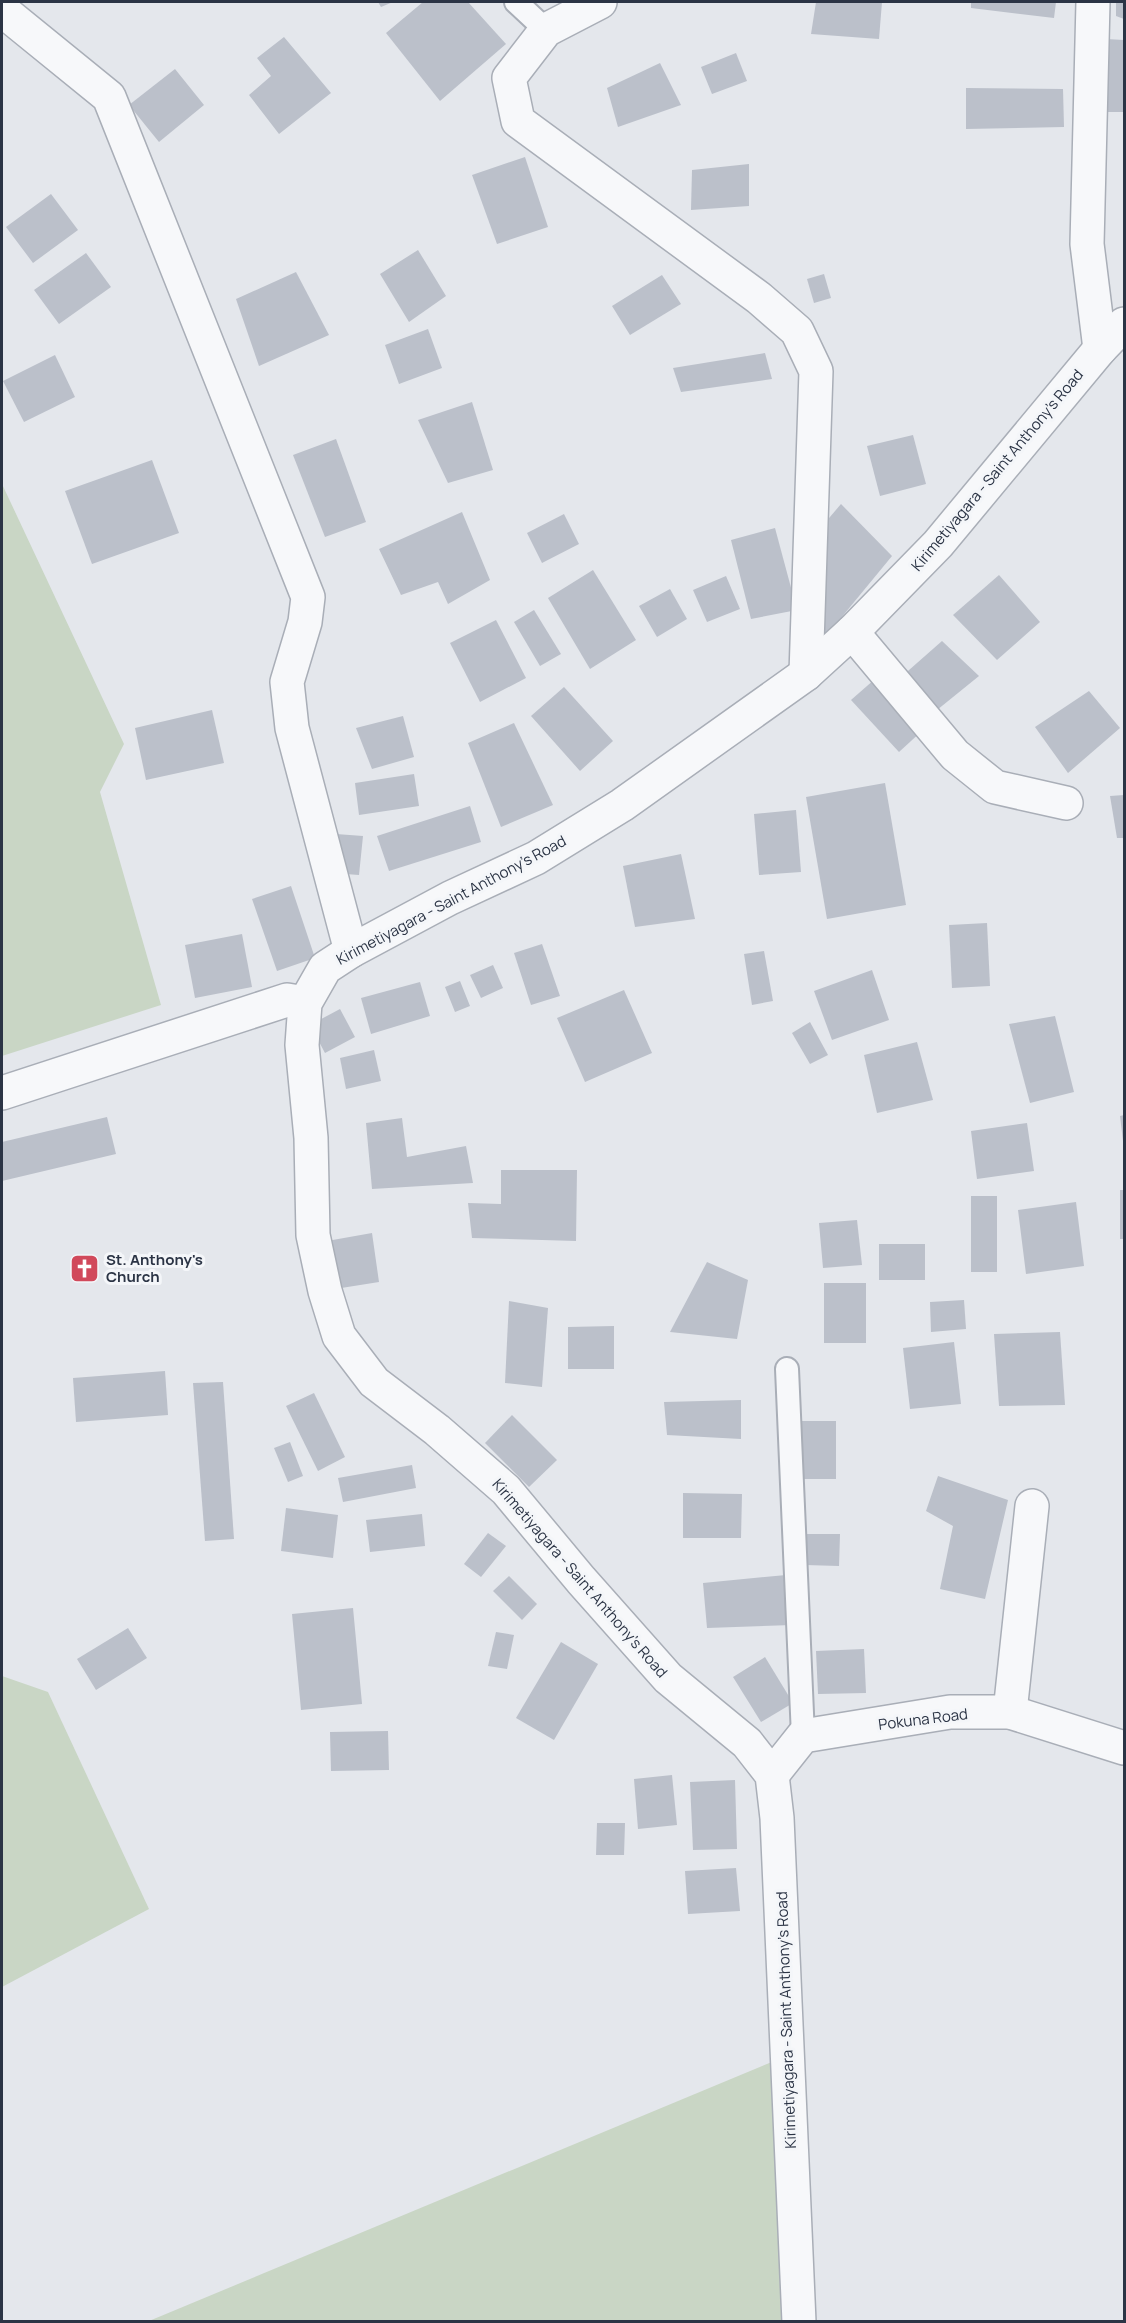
<svg xmlns="http://www.w3.org/2000/svg" width="1126" height="2323" viewBox="0 0 1126 2323" font-family="Manrope,sans-serif">
	<style>
		.green { fill: #c9d6c5 }
		.building { fill: #bbc0ca }
		.lines { fill: none; stroke-linecap: round; stroke-linejoin: round }
		.service-casing { stroke: #a9aeb7; stroke-width: 26 }
		.minor-casing { stroke: #a9aeb7; stroke-width: 36 }
		.tertiary-casing { stroke: #a9aeb7; stroke-width: 36 }
		.service { stroke: #f7f8fa; stroke-width: 22 }
		.minor { stroke: #f7f8fa; stroke-width: 33 }
		.tertiary { stroke: #f7f8fa; stroke-width: 33 }
		.labels { text-anchor: middle; dominant-baseline: central; stroke-width: 6; stroke-linejoin: round; paint-order: stroke }
		.street-label { font-size: 15px; fill: #2b3445; stroke: #f4f6f9 }
		.poi-label { font-size: 15px; font-weight: bold; fill: #2b3445; stroke: #f4f6f9; text-anchor: start }
	</style>
	<rect width="100%" height="100%" fill="#e4e7ec"/>
	<g class="green">
		<path d="M2 484 124 744 100 792 161 1005 2 1056Z"/>
		<path d="M2 1676 48 1692 149 1909 2 1987Z"/>
		<path d="M779 2059 797 2321H149Z"/>
	</g>
	<g class="building">
		<path d="M378 2H393L381 7Z"/>
		<path d="M423 2H468L506 44 440 101 386 33Z"/>
		<path d="M816 2H882L879 39 811 34Z"/>
		<path d="M971 2H1056L1054 18 971 8Z"/>
		<path d="M1116 2H1124V19L1116 16Z"/>
		<path d="M284 37 331 93 279 134 249 95 271 76 257 58Z"/>
		<path d="M1106 39 1124 40V112H1108Z"/>
		<path d="M736 53 747 81 712 94 701 67Z"/>
		<path d="M660 63 681 105 618 127 607 88Z"/>
		<path d="M175 69 204 105 159 142 129 105Z"/>
		<path d="M966 88 1063 89 1064 127 966 129Z"/>
		<path d="M525 157 548 227 497 244 472 175Z"/>
		<path d="M749 164V206L691 210 692 170Z"/>
		<path d="M51 194 78 230 33 263 6 227Z"/>
		<path d="M418 250 446 296 409 322 380 274Z"/>
		<path d="M86 253 111 287 59 324 34 290Z"/>
		<path d="M296 272 329 335 259 366 236 299Z"/>
		<path d="M824 274 831 298 814 303 807 279Z"/>
		<path d="M662 275 681 304 630 335 612 306Z"/>
		<path d="M428 329 442 368 399 384 385 345Z"/>
		<path d="M765 353 772 379 681 392 673 368Z"/>
		<path d="M55 355 75 397 24 422 3 381Z"/>
		<path d="M472 402 493 470 448 483 418 420Z"/>
		<path d="M913 435 926 484 880 496 867 446Z"/>
		<path d="M336 439 366 522 325 537 293 455Z"/>
		<path d="M152 460 179 533 92 564 65 491Z"/>
		<path d="M841 504 892 556 822 641 824 524Z"/>
		<path d="M462 512 490 580 448 604 438 582 401 595 379 549Z"/>
		<path d="M564 514 579 544 542 563 527 533Z"/>
		<path d="M775 528 797 610 751 619 731 540Z"/>
		<path d="M593 570 636 640 590 669 548 598Z"/>
		<path d="M999 575 1040 622 997 660 953 615Z"/>
		<path d="M726 576 740 609 707 622 693 590Z"/>
		<path d="M670 589 687 619 657 637 639 606Z"/>
		<path d="M534 610 561 654 540 666 514 622Z"/>
		<path d="M496 620 526 678 480 702 450 643Z"/>
		<path d="M942 641 979 676 937 710 900 678Z"/>
		<path d="M875 679 923 730 899 752 851 700Z"/>
		<path d="M564 687 613 741 580 771 531 716Z"/>
		<path d="M1089 691 1120 728 1068 773 1035 727Z"/>
		<path d="M212 710 224 763 146 780 135 728Z"/>
		<path d="M403 716 414 757 372 769 356 728Z"/>
		<path d="M514 723 553 805 501 827 468 743Z"/>
		<path d="M414 774 419 806 359 815 355 783Z"/>
		<path d="M885 783 906 905 827 919 806 797Z"/>
		<path d="M1124 795V838H1117L1110 796Z"/>
		<path d="M470 806 481 842 389 871 377 836Z"/>
		<path d="M796 810 801 872 759 875 754 814Z"/>
		<path d="M336 834 363 836 359 875 332 873Z"/>
		<path d="M681 854 695 919 635 927 623 866Z"/>
		<path d="M291 886 315 958 277 971 252 899Z"/>
		<path d="M987 923 990 986 952 988 949 925Z"/>
		<path d="M242 934 252 987 195 998 185 945Z"/>
		<path d="M542 944 560 996 531 1005 514 953Z"/>
		<path d="M764 951 773 1001 752 1005 744 954Z"/>
		<path d="M493 965 503 988 481 998 470 975Z"/>
		<path d="M872 970 889 1020 832 1040 814 991Z"/>
		<path d="M460 981 470 1006 455 1012 445 987Z"/>
		<path d="M420 982 430 1016 371 1034 361 998Z"/>
		<path d="M624 990 652 1053 585 1082 557 1018Z"/>
		<path d="M340 1009 355 1037 325 1053 310 1025Z"/>
		<path d="M1055 1016 1074 1092 1030 1103 1009 1024Z"/>
		<path d="M810 1022 828 1055 810 1064 792 1033Z"/>
		<path d="M917 1042 933 1100 877 1113 864 1055Z"/>
		<path d="M374 1050 381 1081 346 1089 340 1058Z"/>
		<path d="M1124 1115V1141H1123L1120 1116Z"/>
		<path d="M107 1117 116 1154 2 1181V1142Z"/>
		<path d="M402 1118 407 1157 466 1146 473 1183 372 1189 366 1123Z"/>
		<path d="M1027 1123 1034 1171 977 1179 971 1131Z"/>
		<path d="M501 1170H577L576 1241 472 1238 468 1203 501 1204Z"/>
		<rect x="1120" y="1190" width="4" height="49"/>
		<rect x="971" y="1196" width="26" height="76"/>
		<path d="M1076 1202 1084 1266 1026 1274 1018 1210Z"/>
		<path d="M857 1220 862 1265 823 1268 819 1223Z"/>
		<path d="M372 1233 379 1282 335 1289 327 1241Z"/>
		<rect x="879" y="1244" width="46" height="36"/>
		<path d="M707 1262 748 1280 737 1339 670 1332Z"/>
		<rect x="824" y="1283" width="42" height="60"/>
		<path d="M964 1300 966 1329 931 1332 930 1302Z"/>
		<path d="M509 1301 548 1308 542 1387 505 1383Z"/>
		<path d="M614 1326V1369H568V1327Z"/>
		<path d="M1060 1332 1065 1405 999 1406 994 1334Z"/>
		<path d="M954 1342 961 1404 910 1409 903 1348Z"/>
		<path d="M165 1371 168 1415 76 1422 73 1378Z"/>
		<path d="M223 1382 234 1539 205 1541 193 1383Z"/>
		<path d="M314 1393 345 1457 318 1471 286 1406Z"/>
		<path d="M741 1400V1439L667 1435 664 1402Z"/>
		<path d="M512 1415 557 1460 529 1487 485 1443Z"/>
		<rect x="798" y="1421" width="38" height="58"/>
		<path d="M290 1442 303 1476 288 1482 274 1448Z"/>
		<path d="M412 1465 416 1488 343 1502 338 1478Z"/>
		<path d="M938 1476 1008 1500 985 1599 940 1589 953 1526 926 1511Z"/>
		<path d="M683 1493 742 1494 741 1538H683Z"/>
		<path d="M286 1508 338 1515 333 1558 281 1551Z"/>
		<path d="M422 1514 425 1546 370 1552 366 1520Z"/>
		<path d="M488 1533 506 1546 481 1577 464 1564Z"/>
		<path d="M806 1534H840L839 1566 805 1565Z"/>
		<path d="M786 1575 792 1625 707 1628 703 1583Z"/>
		<path d="M509 1576 537 1604 522 1620 493 1591Z"/>
		<path d="M353 1608 362 1704 301 1710 292 1614Z"/>
		<path d="M128 1628 147 1658 96 1690 77 1659Z"/>
		<path d="M496 1632 514 1635 507 1669 488 1666Z"/>
		<path d="M561 1642 598 1664 554 1740 516 1718Z"/>
		<path d="M864 1649 866 1693 818 1694 816 1651Z"/>
		<path d="M765 1657 793 1703 761 1722 733 1677Z"/>
		<path d="M388 1731 389 1770 331 1771 330 1732Z"/>
		<path d="M672 1775 677 1825 638 1829 634 1779Z"/>
		<path d="M735 1780 737 1849 693 1850 690 1782Z"/>
		<path d="M597 1823H625L624 1855H596Z"/>
		<path d="M736 1868 740 1911 688 1914 685 1871Z"/>
	</g>
	<g class="lines">
		<defs>
			<g id="service">
				<path d="M516 2 546 30"/>
				<path d="M787 1369 803 1736"/>
			</g>
			<g id="minor">
				<path d="M600 2 546 30 509 78 518 121 759 298 797 331 816 371 806 674"/>
				<path d="M1093 2 1087 244 1100 349"/>
				<path d="M852 632 955 755 995 787 1066 803"/>
				<path d="M2 1093 287 1000 305 1003"/>
				<path d="M1010 1712 1032 1506"/>
				<path d="M772 1775 803 1736 950 1712H1010L1124 1748"/>
			</g>
			<g id="tertiary">
				<path d="M2 10 109 97 308 597 305 622 287 682 292 728 351 951"/>
				<path d="M799 2322 777 1818 772 1775 747 1743 668 1678 581 1580 506 1490 437 1430 374 1382 339 1336 325 1291 313 1235 311 1138 302 1045 305 1003 325 968 351 951 450 898 536 858 622 805 806 674 852 632 938 544 1100 349 1124 324"/>
			</g>
		</defs>
		<use href="#service" class="service-casing"/>
		<use href="#minor" class="minor-casing"/>
		<use href="#tertiary" class="tertiary-casing"/>
		<use href="#service" class="service"/>
		<use href="#minor" class="minor"/>
		<use href="#tertiary" class="tertiary"/>
	</g>
	<defs>
		<symbol id="church-square" viewBox="-11 -11 22 22"><rect x="-9" y="-9" width="18" height="18" rx="4" fill="#d1495b" stroke="#f4f6f9"/><path d="M-1.2-6h2.4v3.5h3.3v2.4h-3.3V6h-2.4V-.1h-3.3v-2.4h3.3Z" fill="#fff"/></symbol>
	</defs>
	<g fill-rule="evenodd">
		<use href="#church-square" x="68" y="1252" width="33" height="33"/>
	</g>
	<g class="labels">
		<g class="street-label">
			<text transform="translate(997 470) rotate(-50)">Kirimetiyagara - Saint Anthony's Road</text>
			<text transform="translate(451 900) rotate(-28)">Kirimetiyagara - Saint Anthony's Road</text>
			<text transform="translate(580 1578) rotate(49)">Kirimetiyagara - Saint Anthony's Road</text>
			<text transform="translate(923 1719) rotate(-7)">Pokuna Road</text>
			<text transform="translate(786 2020) rotate(-92)">Kirimetiyagara - Saint Anthony's Road</text>
		</g>
		<g class="poi-label">
			<text x="106" y="1259">St. Anthony's<tspan x="106" dy="17">Church</tspan></text>
		</g>
	</g>
	<rect width="1126" height="2323" fill="none" stroke="#2b3445" stroke-width="6"/>
</svg>
